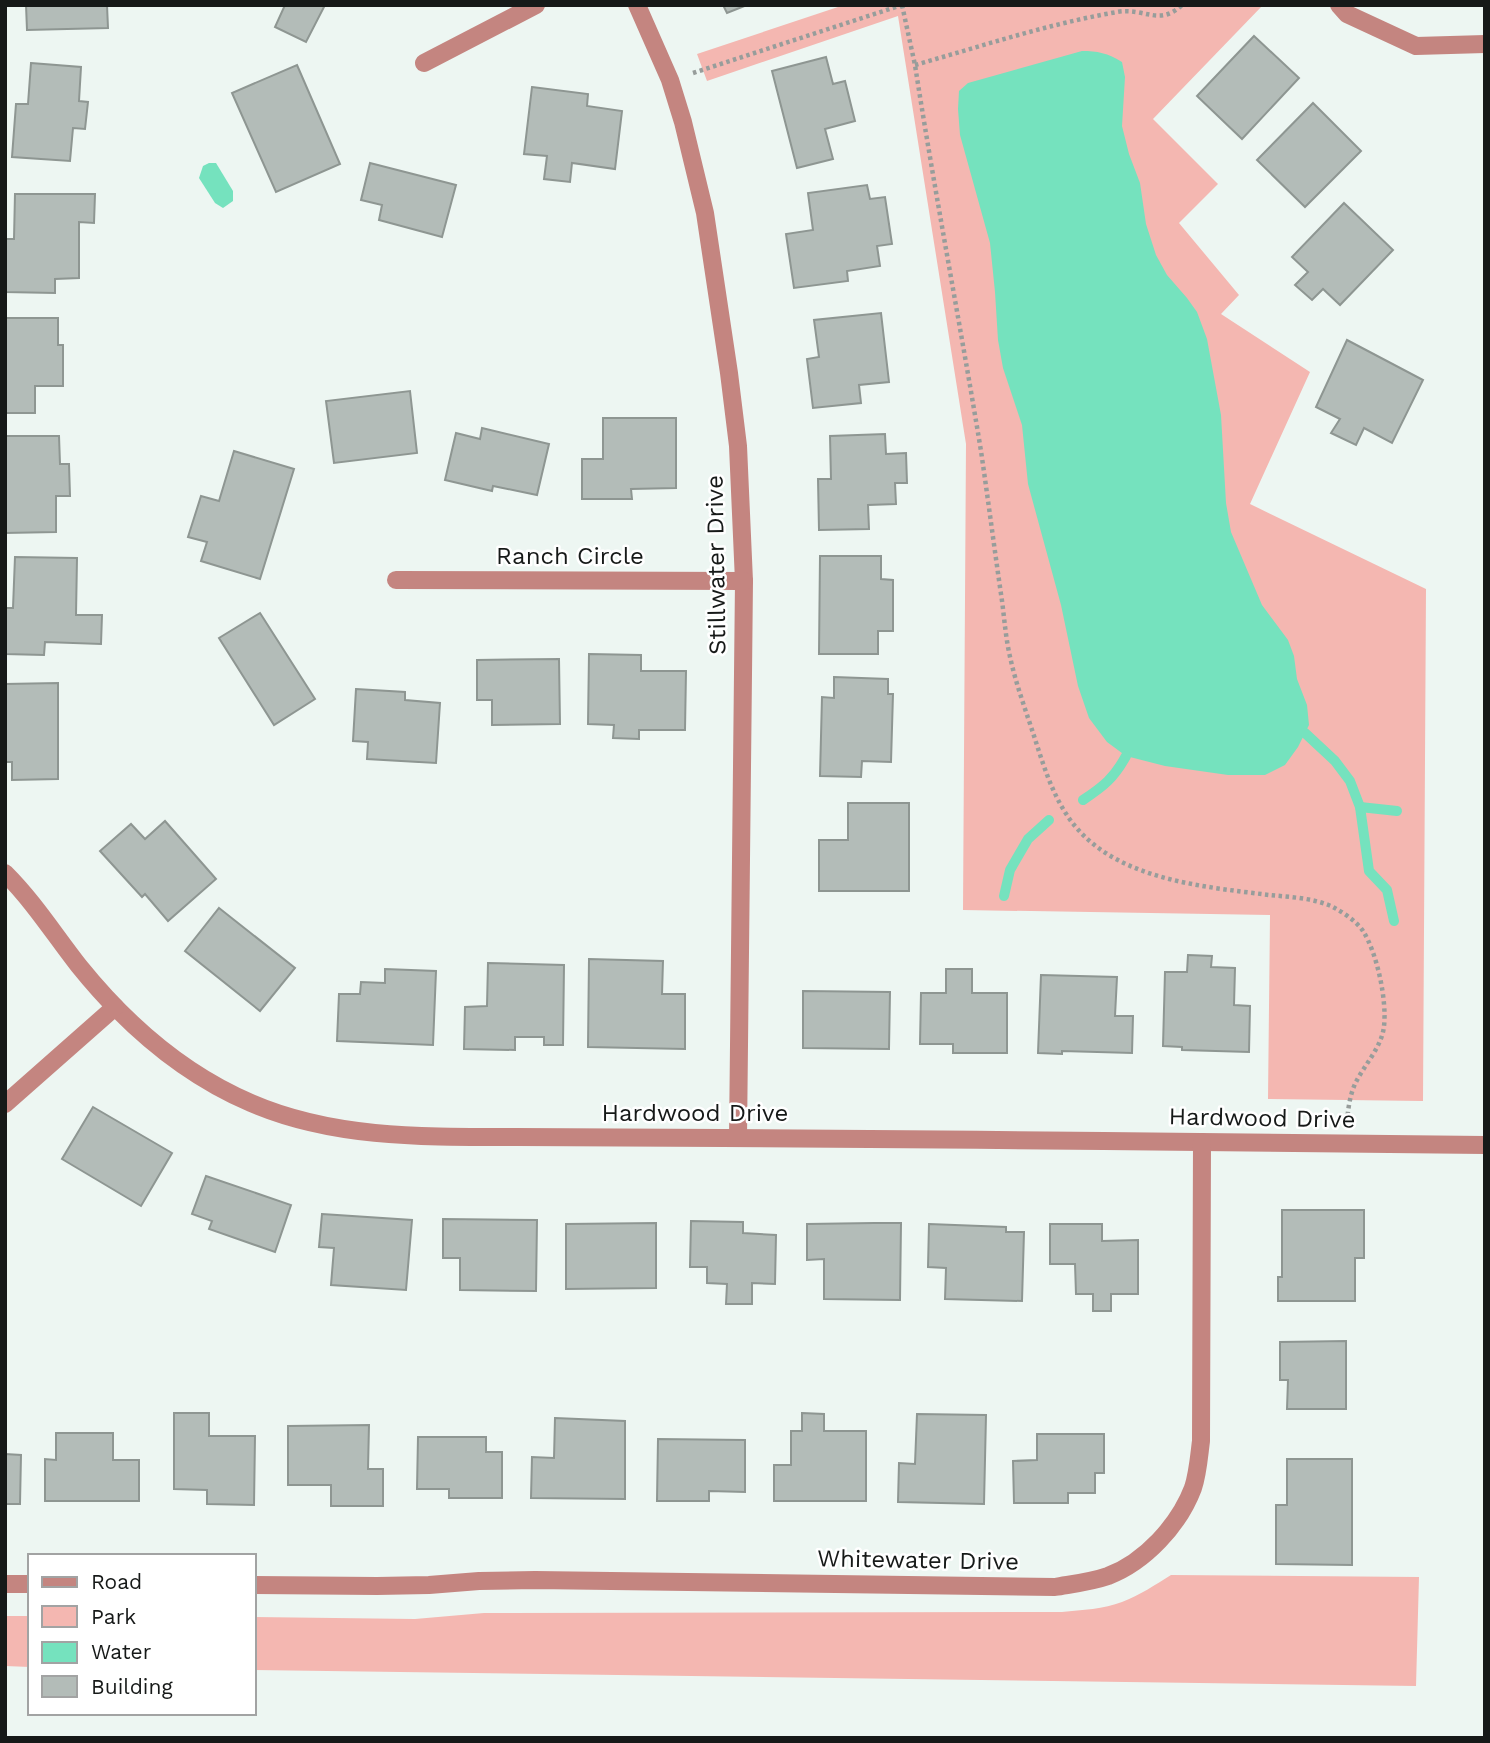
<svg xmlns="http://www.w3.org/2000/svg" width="1490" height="1743" viewBox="0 0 1490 1743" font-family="'Work Sans',sans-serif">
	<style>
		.green { fill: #f4b7b1 }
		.water { fill: #75e2be }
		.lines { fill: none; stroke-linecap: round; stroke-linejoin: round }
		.stream { stroke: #75e2be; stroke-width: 10 }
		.building { fill: #b3bcb8; stroke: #8e9692; stroke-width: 2 }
		.path { stroke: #979d9b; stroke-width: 4.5; stroke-dasharray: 3.5 3.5; stroke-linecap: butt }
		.minor { stroke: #c48580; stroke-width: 18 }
		.labels { text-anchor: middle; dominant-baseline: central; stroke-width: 5; stroke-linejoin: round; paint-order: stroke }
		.street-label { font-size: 24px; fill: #161918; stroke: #fff }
	</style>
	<rect width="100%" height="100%" fill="#edf6f2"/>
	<g class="green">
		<path d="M844 5H1263L1153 119 1218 184 1179 223 1239 295 1221 314 1310 372 1250 504 1426 589 1423 1101 1268 1099 1270 915 963 910 966 444 898 16 707 81 697 54Z"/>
		<path d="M1171 1575 1419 1577 1416 1686 254 1670V1617L415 1619 484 1613 1062 1612C1082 1610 1104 1609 1122 1602 1140 1595 1155 1585 1171 1575Z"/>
		<path d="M5 1616H30V1667L5 1666Z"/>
	</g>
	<g class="water">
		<path d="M1082 51C1097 51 1108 53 1122 62L1125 77 1122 126 1129 154 1140 183 1146 224 1156 255 1167 275 1187 298 1197 312 1207 339 1221 415 1226 503 1231 532 1262 605 1288 640 1294 656 1297 679 1307 705 1309 725 1298 747 1285 765 1265 775H1228L1165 766 1126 756 1107 742 1089 718 1078 686 1061 605 1028 484 1022 425 1003 368 998 340 995 292 990 243 960 135 958 109 959 91 968 83Z"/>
		<path d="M209 163H216L233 191V201L223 208 215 203 199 178 203 166Z"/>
	</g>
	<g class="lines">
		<g class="stream">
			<path d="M1305 733 1335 761 1350 781 1360 807 1369 871 1387 890 1394 921"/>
			<path d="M1083 800C1104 786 1114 778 1126 756"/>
			<path d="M1360 807 1397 811"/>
			<path d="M1004 896 1010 870 1028 839 1049 820"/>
		</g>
	</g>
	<g class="building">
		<path d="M26 5H107L108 28 27 30Z"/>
		<path d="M285 5H325L306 42 275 27Z"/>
		<path d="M723 5H747L727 13Z"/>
		<path d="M1254 36 1299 78 1242 139 1197 96Z"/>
		<path d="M826 57 833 84 845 81 855 121 825 129 833 159 797 168 772 71Z"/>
		<path d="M31 63 81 67 79 101 88 102 85 129 73 128 70 161 12 157 16 104H28Z"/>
		<path d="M297 65 340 164 276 192 232 93Z"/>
		<path d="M532 87 588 94 587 106 622 111 615 169 572 163 570 182 544 179 547 156 524 154Z"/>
		<path d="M1313 103 1361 151 1305 207 1257 160Z"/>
		<path d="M370 163 456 185 442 237 379 220 382 205 361 200Z"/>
		<path d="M867 185 870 199 885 197 892 244 877 246 880 266 847 271 848 281 794 288 786 234 813 230 808 193Z"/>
		<path d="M15 194H95L94 223 79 222V278L55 279V293L5 292V239H14Z"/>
		<path d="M1344 203 1393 250 1340 305 1323 289 1312 300 1295 285 1308 272 1292 257Z"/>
		<path d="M881 313 889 382 859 385 861 403 813 408 807 359 819 357 814 320Z"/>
		<path d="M5 318H58V345H63V386H35V413H5Z"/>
		<path d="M1347 340 1423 380 1392 443 1364 428 1356 445 1331 433 1340 419 1316 407Z"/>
		<path d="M410 391 417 453 334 463 326 401Z"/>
		<path d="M603 418H676V488L631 489 632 499H582V459H603Z"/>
		<path d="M482 428 549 444 537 495 493 486 492 491 445 480 456 433 480 439Z"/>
		<path d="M885 434 886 454 906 453 907 483H895L896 504 868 505 869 529 819 530 818 479H831L830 436Z"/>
		<path d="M5 436H59L60 464H69L70 496H56V532L5 533Z"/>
		<path d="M234 451 294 469 260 579 201 561 207 542 188 537 201 496 219 501Z"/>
		<path d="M820 556H881V579L893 580V631H878V654H819Z"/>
		<path d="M15 557 77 558 76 615H102L101 644 45 642 44 655 5 654V608H13Z"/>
		<path d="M260 613 315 699 274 725 219 638Z"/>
		<path d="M589 654 641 655V671H686L685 730H639V739L613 738 614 725 588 724Z"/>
		<path d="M559 659 560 724 492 725V700H477V660Z"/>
		<path d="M834 677 888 679V694H893L891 762 862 761 861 777 820 776 822 697 834 698Z"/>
		<path d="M58 683V779L12 780V762H5V684Z"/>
		<path d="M356 689 405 692V700L440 703 436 763 367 759 368 742 353 741Z"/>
		<path d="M848 803H909V891H819V840H848Z"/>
		<path d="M165 821 216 879 168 921 145 894 142 897 100 851 131 824 145 839Z"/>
		<path d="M219 908 295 968 260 1011 185 951Z"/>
		<path d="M1188 955 1212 956 1211 967 1235 968 1234 1005 1250 1006 1249 1052 1182 1050V1047L1163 1046 1165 972H1187Z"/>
		<path d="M589 959 663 961 662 994H685V1049L588 1047Z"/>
		<path d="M488 963 564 965 563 1045H544V1037H515V1050L464 1049 465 1007 487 1006Z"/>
		<path d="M385 969 436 971 433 1045 337 1041 339 994H360L361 982 385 983Z"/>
		<path d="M946 969H972V993H1007V1053H953V1044H920L921 993H946Z"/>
		<path d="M1041 975 1117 977 1115 1016H1133L1132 1053 1062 1051V1054L1038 1053Z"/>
		<path d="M803 991 890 992 889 1049 803 1048Z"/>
		<path d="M93 1107 172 1153 141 1206 62 1159Z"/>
		<path d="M206 1176 291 1205 275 1252 209 1229 212 1221 192 1214Z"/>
		<path d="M1282 1210H1364V1258H1355V1301H1278V1277H1282Z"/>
		<path d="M322 1214 412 1220 406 1290 331 1285 334 1248 319 1247Z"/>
		<path d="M443 1219 537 1220 536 1291 460 1290V1258H443Z"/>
		<path d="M691 1221 743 1222V1233L776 1235 775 1284 752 1283V1304H726L727 1284 707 1283V1267H690Z"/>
		<path d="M656 1223V1288L566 1289V1224Z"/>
		<path d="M874 1223H901L900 1300 824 1299V1259L807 1260V1224Z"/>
		<path d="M929 1224 1006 1227V1232H1024L1022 1301 945 1299 946 1268 928 1267Z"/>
		<path d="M1050 1224H1102V1241L1138 1240V1294H1111V1311H1093V1294H1076L1075 1264H1050Z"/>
		<path d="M1346 1341V1409H1287L1288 1380H1280V1342Z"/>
		<path d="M174 1413H209V1436H255L254 1505 207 1504V1490L174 1489Z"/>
		<path d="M802 1413 824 1414V1431H866V1501H774V1465H791V1431H802Z"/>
		<path d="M917 1414 986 1415 984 1504 898 1502 899 1463 915 1464Z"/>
		<path d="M555 1418 625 1421V1499L531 1498 532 1457 554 1458Z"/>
		<path d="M369 1425 368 1469H383V1506H331V1485H288V1426Z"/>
		<path d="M56 1433H113V1460H139V1501H45V1459L56 1460Z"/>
		<path d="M1037 1434H1104V1473H1095V1493H1068V1503H1014L1013 1461 1037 1460Z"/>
		<path d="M418 1437H486V1452H502V1498H449V1489H417Z"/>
		<path d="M658 1439 745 1440V1492L709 1491V1501H657Z"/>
		<path d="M5 1454 21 1455 20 1504H5Z"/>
		<path d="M1287 1459H1352V1565L1276 1564V1505H1287Z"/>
	</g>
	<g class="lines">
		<g class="path">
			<path d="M902 5 915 65C935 194 960 323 981 451 988 499 994 546 1001 594 1004 613 1005 633 1009 652 1015 682 1026 711 1035 739 1043 764 1051 790 1065 812 1106 879 1198 886 1269 895 1290 897 1314 898 1333 907 1344 913 1356 921 1363 931 1377 953 1387 1000 1384 1026 1382 1047 1364 1065 1355 1084 1350 1095 1348 1109 1347 1122"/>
			<path d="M915 65C982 46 1048 24 1117 12 1144 7 1159 27 1182 5"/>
			<path d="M693 73 902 5"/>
		</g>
		<g class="minor">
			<path d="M637 5 670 80 683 122 705 213 729 373 738 446 744 581 738 1138"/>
			<path d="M1339 5 1347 14 1416 46 1485 44"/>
			<path d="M424 63 536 5"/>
			<path d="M396 580 744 581"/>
			<path d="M5 873C34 902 54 934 79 966 125 1023 183 1074 251 1103 334 1139 427 1137 517 1137 585 1137 654 1138 723 1138 850 1138 977 1140 1104 1141 1231 1142 1358 1143 1485 1145"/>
			<path d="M5 1104 115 1007"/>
			<path d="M5 1584H30"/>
			<path d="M254 1585 377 1586 429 1585 479 1581 535 1580 1055 1587C1072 1584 1091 1582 1108 1576 1145 1562 1179 1525 1193 1488 1198 1473 1199 1456 1201 1441L1202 1142"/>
		</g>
	</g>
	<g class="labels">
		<g class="street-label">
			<text x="570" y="556">Ranch Circle</text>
			<text transform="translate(716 565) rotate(-91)">Stillwater Drive</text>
			<text x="695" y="1113">Hardwood Drive</text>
			<text transform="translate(1262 1118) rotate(1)">Hardwood Drive</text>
			<text transform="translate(918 1560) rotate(1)">Whitewater Drive</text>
		</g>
	</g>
	<rect width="1490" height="1743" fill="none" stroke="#161918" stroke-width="14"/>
	<rect x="28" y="1554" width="228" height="161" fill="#ffffff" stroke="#a2a3a3" stroke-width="2"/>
	<rect x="42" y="1577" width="35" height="10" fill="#c48580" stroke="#a2a3a3" stroke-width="2"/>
	<text x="91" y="1589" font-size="21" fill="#161918">Road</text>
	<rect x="42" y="1606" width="35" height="21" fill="#f4b7b1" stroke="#a2a3a3" stroke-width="2"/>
	<text x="91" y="1624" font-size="21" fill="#161918">Park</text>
	<rect x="42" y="1642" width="35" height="21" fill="#75e2be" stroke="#a2a3a3" stroke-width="2"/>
	<text x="91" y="1659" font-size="21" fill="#161918">Water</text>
	<rect x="42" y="1676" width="35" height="21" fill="#b3bcb8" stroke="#a2a3a3" stroke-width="2"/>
	<text x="91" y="1694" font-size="21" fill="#161918">Building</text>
</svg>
